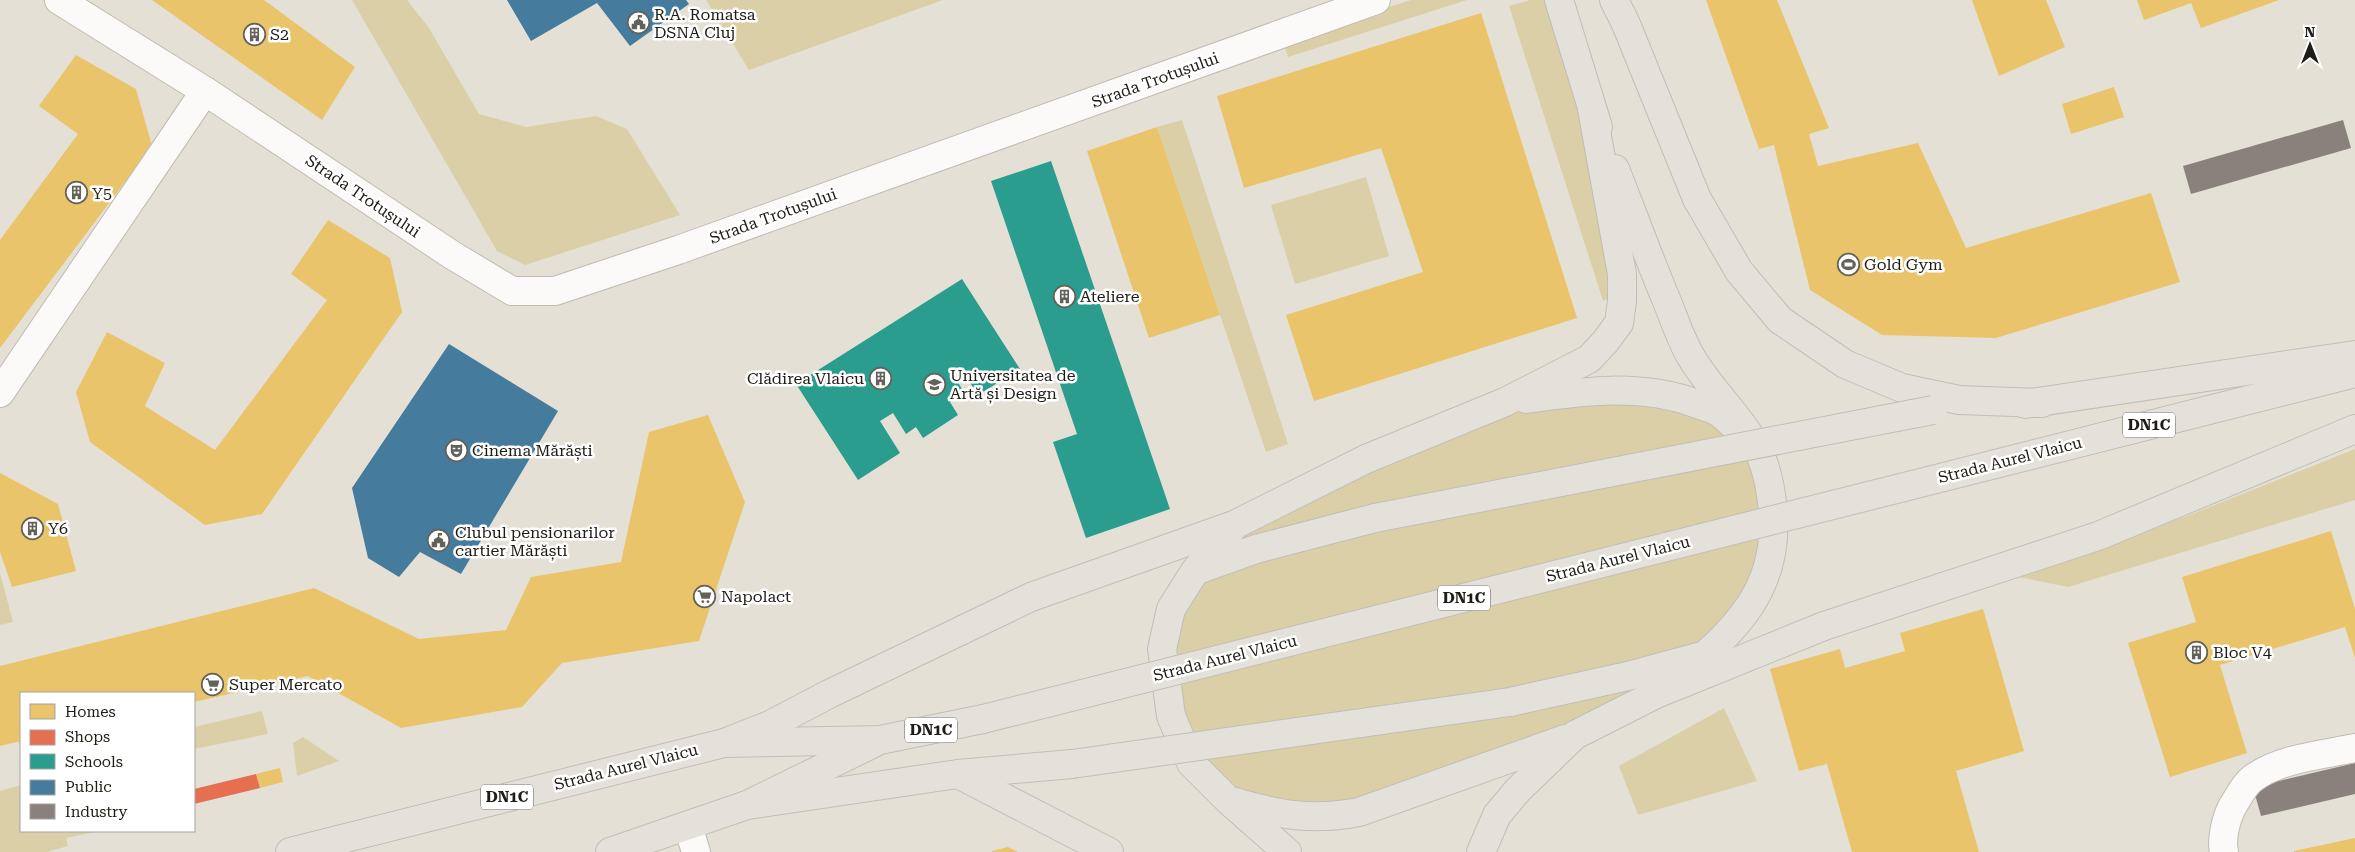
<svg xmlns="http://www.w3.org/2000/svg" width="2355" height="852" viewBox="0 0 2355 852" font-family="'Roboto Serif',serif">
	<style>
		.green { fill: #dbcfa8 }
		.homes { fill: #e9c46a }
		.shops { fill: #e76f51 }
		.schools { fill: #2a9d8f }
		.public { fill: #457b9d }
		.industry { fill: #8a817c }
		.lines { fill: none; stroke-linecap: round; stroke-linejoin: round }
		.minor-casing { stroke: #bfbcb3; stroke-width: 30 }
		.primary-casing { stroke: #c0beb8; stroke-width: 30 }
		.minor { stroke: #fbfaf9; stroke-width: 28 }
		.primary { stroke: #e3e1d9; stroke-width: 28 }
		.primary-bridge-casing { stroke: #c0beb8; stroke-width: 30; stroke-linecap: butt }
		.primary-bridge { stroke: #e3e1d9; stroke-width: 28 }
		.labels { text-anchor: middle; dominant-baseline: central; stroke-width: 5; stroke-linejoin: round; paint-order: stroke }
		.shield { fill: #fff; stroke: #62605b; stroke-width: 1 }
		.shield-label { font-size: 15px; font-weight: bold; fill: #1f1c15 }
		.poi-label { font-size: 16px; fill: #1f1c15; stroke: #fff; text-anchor: start }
		.street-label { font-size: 16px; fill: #1f1c15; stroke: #fff }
	</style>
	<rect width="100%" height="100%" fill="#e4e0d5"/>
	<g class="green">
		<path d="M352 0H407L429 28 479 114 526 127 596 116 627 129 680 215 525 265 497 251Z"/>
		<path d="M706 0H943L749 70Z"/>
		<path d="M1411 0H1467L1288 57 1283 41Z"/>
		<path d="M1530 0H1546L1579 106 1614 297 1603 301 1509 6Z"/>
		<path d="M1182 120 1288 444 1266 452 1157 127Z"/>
		<path d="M1366 177 1389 256 1295 284 1271 205Z"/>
		<path d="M1616 397 1712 419 1734 437 1758 477 1765 530 1750 589 1720 629 1656 687 1586 722 1339 806H1284L1231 791 1190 740 1178 710 1173 642 1183 613 1239 531 1505 411Z"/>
		<path d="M2355 449V500L2068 587 2014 576 2187 516Z"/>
		<path d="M0 573 13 622 0 625Z"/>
		<path d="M1724 708 1757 781 1638 815 1619 766Z"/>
		<path d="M262 711 268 734 194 749V727Z"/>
		<path d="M303 737 339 761 297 776 293 743Z"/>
		<path d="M21 785V831H100L66 838 68 846 47 852H0V791Z"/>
	</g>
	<g class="homes">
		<path d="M152 0H264L355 67 322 120Z"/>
		<path d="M1706 0H1777L1829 128 1809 134 1818 166 1918 143 1966 248 2151 193 2180 282 1996 338 1882 335 1810 290 1774 145 1759 149Z"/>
		<path d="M1972 0H2046L2065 47 1999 76Z"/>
		<path d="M2137 0H2279L2201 28 2191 3 2144 20Z"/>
		<path d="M1481 13 1577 318 1314 401 1286 315 1423 272 1381 148 1244 188 1217 96Z"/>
		<path d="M76 55 136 89 152 146 0 348V240L78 134 39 106Z"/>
		<path d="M2114 87 2124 117 2071 134 2062 104Z"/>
		<path d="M1157 127 1220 315 1149 338 1087 151Z"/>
		<path d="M328 220 390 258 402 312 262 514 205 525 90 442 76 392 107 332 165 363 145 406 215 450 327 300 291 274Z"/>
		<path d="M708 415 745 502 699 641 562 663 522 707 401 728 308 676 194 702V693H21V741L0 746V666L314 588 419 639 506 630 531 577 621 562 649 432Z"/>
		<path d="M0 473 58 504 76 571 12 587 0 552Z"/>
		<path d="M2331 531 2355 609V658L2345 627 2220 665 2247 753 2170 777 2128 643 2196 622 2182 577Z"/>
		<path d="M1983 609 2024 751 1956 771 1979 852H1852L1827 764 1799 771 1770 669 1840 649 1845 668 1905 651 1900 633Z"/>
		<path d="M280 768 283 782 260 788 256 774Z"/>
		<path d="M2355 838V852H2294V851Z"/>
		<path d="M1008 847 1018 852H992V851Z"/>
	</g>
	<path class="shops" d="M256 774 260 788 194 804V789Z"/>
	<g class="schools">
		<path d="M1051 161 1170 509 1086 538 1053 442 1077 434 991 181Z"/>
		<path d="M962 279 1020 369 978 395 960 367 952 373 964 392 950 402 958 415 923 438 916 427 906 434 893 413 880 421 900 453 858 480 796 384Z"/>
	</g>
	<g class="public">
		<path d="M507 0H686L689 4 630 46 597 3 531 41Z"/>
		<path d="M449 344 558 411 461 574 420 552 399 577 368 558 352 488Z"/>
	</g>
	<g class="industry">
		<path d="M2343 120 2351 148 2191 194 2183 166Z"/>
		<path d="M2355 763V794L2261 816 2253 787Z"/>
	</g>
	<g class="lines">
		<defs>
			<g id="minor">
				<path d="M59 0 205 91 452 255 512 291H555L678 250 1376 0"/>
				<path d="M0 393 205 91"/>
				<path d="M688 826 696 852"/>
				<path d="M2224 852C2221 839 2226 819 2232 807 2238 798 2244 785 2252 779 2280 758 2322 755 2355 748"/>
			</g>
			<g id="primary">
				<path d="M1559 0 1598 127"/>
				<path d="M1614 0 1626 24 1697 199 1739 271 1780 320 1845 364 1902 388 1959 400 2042 403"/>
				<path d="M1615 169C1632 212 1648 256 1666 299 1674 318 1680 338 1690 355 1708 387 1736 412 1755 444 1767 465 1771 488 1773 512 1779 588 1736 631 1681 675"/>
				<path d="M1526 399C1582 391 1642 383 1697 404 1704 407 1712 408 1718 412 1725 416 1730 423 1736 427"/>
				<path d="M2025 404 2355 355"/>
				<path d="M1944 477 2355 373"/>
				<path d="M1233 527 1195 571 1171 609 1162 649 1171 716 1191 763 1229 801 1287 852"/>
				<path d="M1197 570 1256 549 1375 518"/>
				<path d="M1510 702 1628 676 1698 657"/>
				<path d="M724 743 770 725 829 694 1031 597 1234 525 1366 459 1505 402 1589 359 1605 342 1619 323 1622 301V274L1592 109"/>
				<path d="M958 774 1109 852"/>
				<path d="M1235 802C1279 815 1313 821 1359 812L1565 739"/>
				<path d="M747 805 958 774 1072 764"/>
				<path d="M290 852 724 743 880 740 983 719"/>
				<path d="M610 852 747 805 874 743"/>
				<path d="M1481 852 1497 815 1518 790 1575 735 1656 694 1824 626 2098 536 2355 429"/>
			</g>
		</defs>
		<use href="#minor" class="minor-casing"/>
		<use href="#primary" class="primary-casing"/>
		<use href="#minor" class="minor"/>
		<use href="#primary" class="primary"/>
		<defs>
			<g id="primary-bridge">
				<path d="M1375 518 1933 410"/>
				<path d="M983 719 1944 477"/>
				<path d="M1072 764 1510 702"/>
			</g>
		</defs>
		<use href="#primary-bridge" class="primary-bridge-casing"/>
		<use href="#primary-bridge" class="primary-bridge"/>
	</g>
	<defs>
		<symbol id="civic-ring" viewBox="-11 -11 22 22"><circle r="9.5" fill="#fff" stroke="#646158" stroke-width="1.5"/><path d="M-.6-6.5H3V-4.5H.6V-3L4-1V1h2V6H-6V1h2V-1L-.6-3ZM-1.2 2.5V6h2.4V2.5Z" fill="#646158"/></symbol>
		<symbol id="building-ring" viewBox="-11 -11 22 22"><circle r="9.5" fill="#fff" stroke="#646158" stroke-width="1.5"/><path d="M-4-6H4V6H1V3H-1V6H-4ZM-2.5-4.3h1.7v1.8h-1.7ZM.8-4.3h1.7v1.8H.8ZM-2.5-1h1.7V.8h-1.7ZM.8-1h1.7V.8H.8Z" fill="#646158"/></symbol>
		<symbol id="stadium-ring" viewBox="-11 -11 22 22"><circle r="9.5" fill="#fff" stroke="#646158" stroke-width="1.5"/><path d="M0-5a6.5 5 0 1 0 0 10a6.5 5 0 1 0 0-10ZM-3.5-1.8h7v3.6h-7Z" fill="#646158"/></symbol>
		<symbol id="university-ring" viewBox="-11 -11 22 22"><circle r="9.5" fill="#fff" stroke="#646158" stroke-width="1.5"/><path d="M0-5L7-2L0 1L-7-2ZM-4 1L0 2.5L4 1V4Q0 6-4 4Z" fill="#646158"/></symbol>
		<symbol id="theatre-ring" viewBox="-11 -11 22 22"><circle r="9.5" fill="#fff" stroke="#646158" stroke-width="1.5"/><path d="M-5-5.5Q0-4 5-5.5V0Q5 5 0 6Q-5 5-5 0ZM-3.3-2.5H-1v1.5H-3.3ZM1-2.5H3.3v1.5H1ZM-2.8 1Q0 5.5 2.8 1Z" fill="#646158"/></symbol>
		<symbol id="supermarket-ring" viewBox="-11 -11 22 22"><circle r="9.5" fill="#fff" stroke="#646158" stroke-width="1.5"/><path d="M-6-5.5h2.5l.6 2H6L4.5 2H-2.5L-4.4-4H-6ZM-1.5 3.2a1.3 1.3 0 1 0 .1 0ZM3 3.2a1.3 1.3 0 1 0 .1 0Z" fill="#646158"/></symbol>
	</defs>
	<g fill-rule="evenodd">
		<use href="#civic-ring" x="626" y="10" width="25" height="25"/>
		<use href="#building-ring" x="242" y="22" width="25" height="25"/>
		<use href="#building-ring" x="64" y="180" width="25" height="25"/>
		<use href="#stadium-ring" x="1836" y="252" width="25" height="25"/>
		<use href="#building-ring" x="1052" y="284" width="25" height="25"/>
		<use href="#building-ring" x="868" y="366" width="25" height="25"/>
		<use href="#university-ring" x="922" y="372" width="25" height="25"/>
		<use href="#theatre-ring" x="444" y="438" width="25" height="25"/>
		<use href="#building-ring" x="20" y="516" width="25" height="25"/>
		<use href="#civic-ring" x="426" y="528" width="25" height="25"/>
		<use href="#supermarket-ring" x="692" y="584" width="25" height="25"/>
		<use href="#building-ring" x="2184" y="640" width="25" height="25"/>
		<use href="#supermarket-ring" x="200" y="672" width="25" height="25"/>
	</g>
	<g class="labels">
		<g class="shield">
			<rect x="2123" y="412.5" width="52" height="25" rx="4"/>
			<rect x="1438" y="585.5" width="52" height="25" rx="4"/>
			<rect x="905" y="717.5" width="52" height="25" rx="4"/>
			<rect x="481" y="784.5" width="52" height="25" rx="4"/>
		</g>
		<g class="shield-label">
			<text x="2149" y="425">DN1C</text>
			<text x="1464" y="598">DN1C</text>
			<text x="931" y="730">DN1C</text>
			<text x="507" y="797">DN1C</text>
		</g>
		<g class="poi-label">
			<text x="654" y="14">R.A. Romatsa<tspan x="654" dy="18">DSNA Cluj</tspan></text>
			<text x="270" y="34">S2</text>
			<text x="92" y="193">Y5</text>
			<text x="1864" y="264">Gold Gym</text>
			<text x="1080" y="296">Ateliere</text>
			<text x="950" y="375">Universitatea de<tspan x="950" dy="18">Artă și Design</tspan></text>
			<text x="864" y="378" text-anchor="end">Clădirea Vlaicu</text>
			<text x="472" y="450">Cinema Mărăști</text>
			<text x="48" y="528">Y6</text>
			<text x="455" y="532">Clubul pensionarilor<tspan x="455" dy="18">cartier Mărăști</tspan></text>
			<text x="721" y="596">Napolact</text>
			<text x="2213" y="652">Bloc V4</text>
			<text x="229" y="684">Super Mercato</text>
		</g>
		<g class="street-label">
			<text transform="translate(1155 80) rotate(-20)">Strada Trotușului</text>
			<text transform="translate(363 196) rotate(34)">Strada Trotușului</text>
			<text transform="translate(773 216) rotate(-20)">Strada Trotușului</text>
			<text transform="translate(2010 460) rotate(-14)">Strada Aurel Vlaicu</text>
			<text transform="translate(1618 559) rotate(-14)">Strada Aurel Vlaicu</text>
			<text transform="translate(1225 658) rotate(-14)">Strada Aurel Vlaicu</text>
			<text transform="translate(626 767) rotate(-14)">Strada Aurel Vlaicu</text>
		</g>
	</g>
	<rect x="20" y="692" width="175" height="140" fill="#ffffff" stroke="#a5a4a1"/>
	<rect x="30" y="704" width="25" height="15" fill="#e9c46a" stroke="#a5a4a1"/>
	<text x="65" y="717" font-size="15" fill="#1f1c15">Homes</text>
	<rect x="30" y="730" width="25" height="15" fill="#e76f51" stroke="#a5a4a1"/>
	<text x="65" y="742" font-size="15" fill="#1f1c15">Shops</text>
	<rect x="30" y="754" width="25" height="15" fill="#2a9d8f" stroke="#a5a4a1"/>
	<text x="65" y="767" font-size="15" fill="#1f1c15">Schools</text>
	<rect x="30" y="780" width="25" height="15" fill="#457b9d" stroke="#a5a4a1"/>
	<text x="65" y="792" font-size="15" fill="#1f1c15">Public</text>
	<rect x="30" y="804" width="25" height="15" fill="#8a817c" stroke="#a5a4a1"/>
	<text x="65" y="817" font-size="15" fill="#1f1c15">Industry</text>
	<g transform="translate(2310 45)" stroke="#ffffff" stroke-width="4" paint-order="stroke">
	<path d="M0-4L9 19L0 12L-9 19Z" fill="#1f1c15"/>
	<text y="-8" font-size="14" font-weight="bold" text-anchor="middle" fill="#1f1c15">N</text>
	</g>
</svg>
